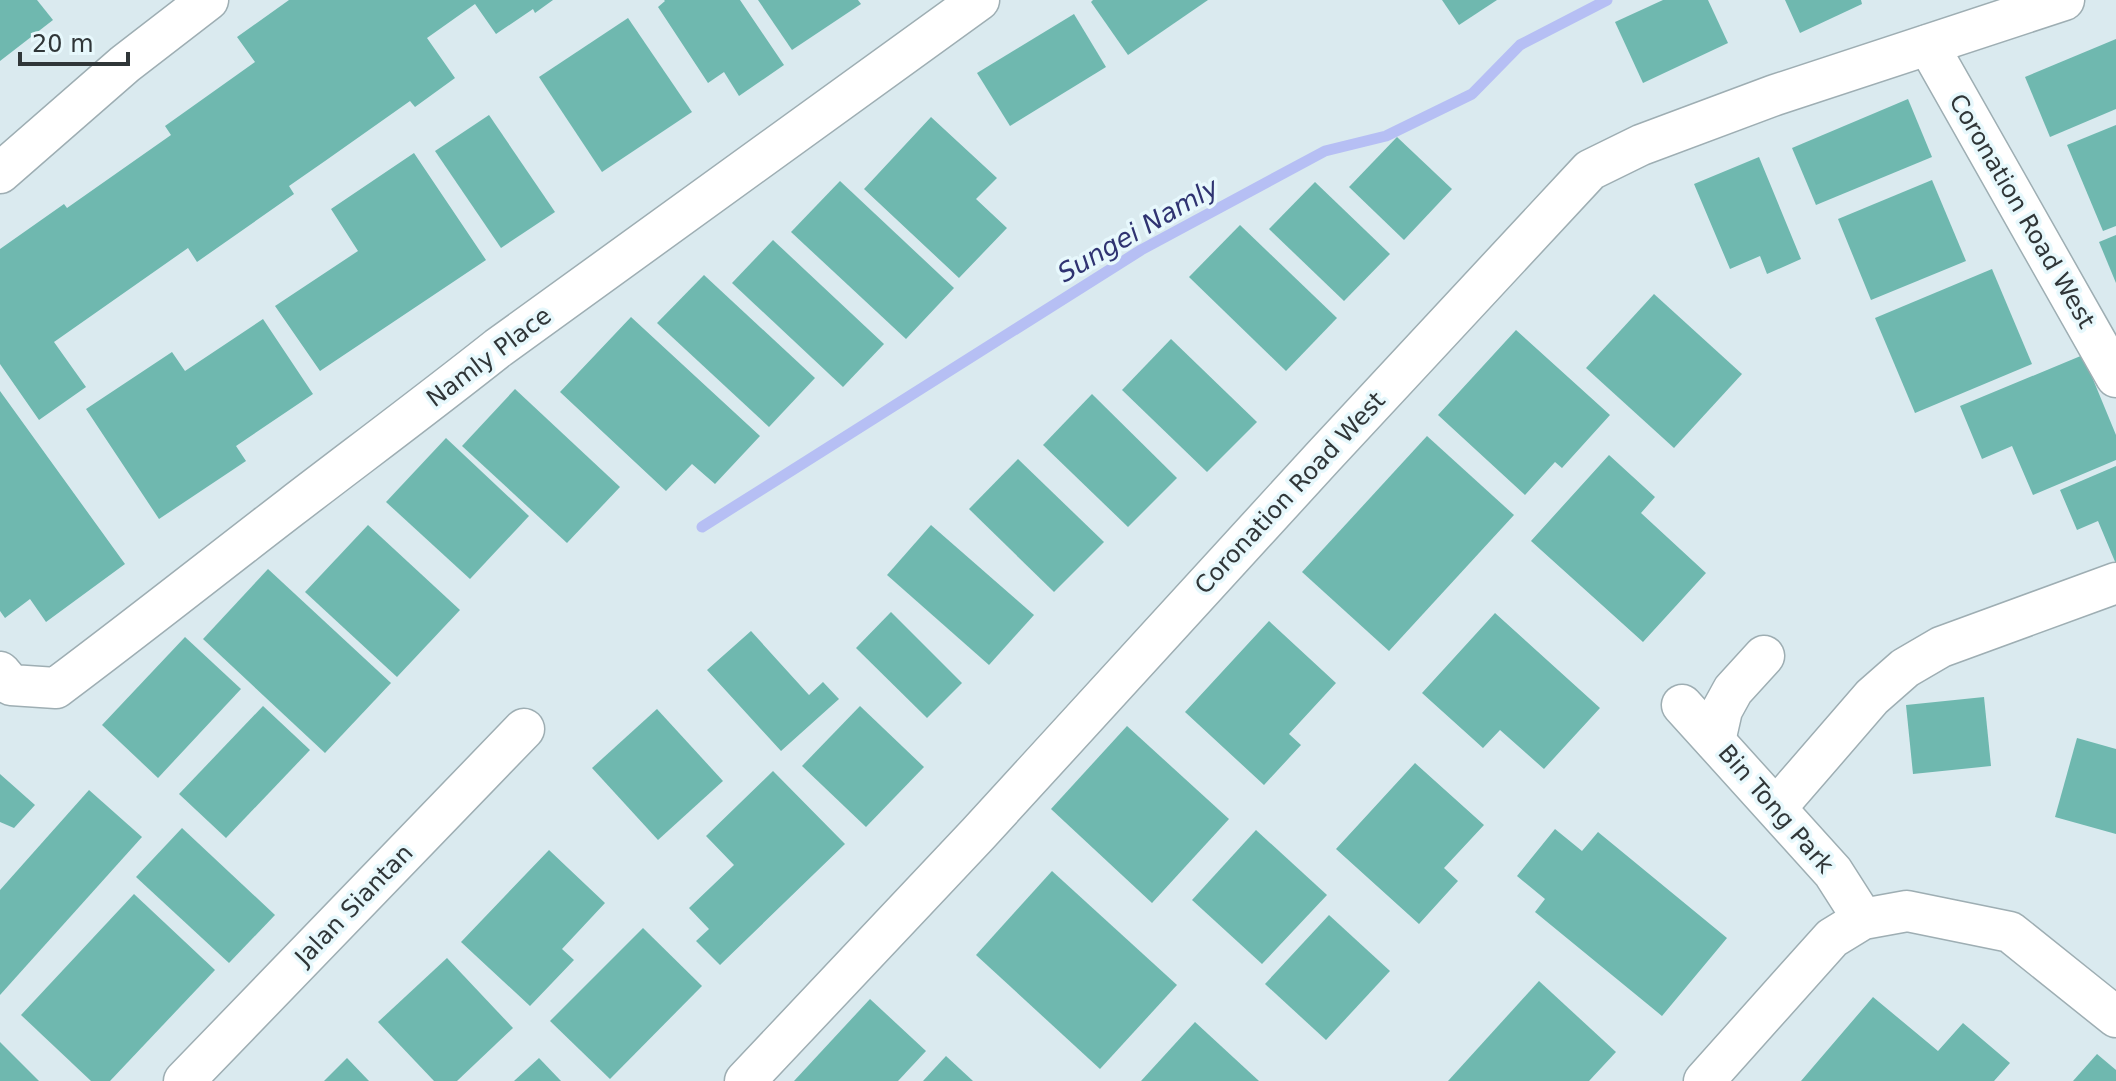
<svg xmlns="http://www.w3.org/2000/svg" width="2116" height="1081" viewBox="0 0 2116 1081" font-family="'DejaVu Sans',sans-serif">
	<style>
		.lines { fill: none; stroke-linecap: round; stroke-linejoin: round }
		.stream { stroke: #b6bff4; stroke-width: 11 }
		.building { fill: #6fb8af }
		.minor-casing { stroke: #9eaeb3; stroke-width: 43 }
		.minor { stroke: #fff; stroke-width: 40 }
		.labels { text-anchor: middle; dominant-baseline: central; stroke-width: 7; stroke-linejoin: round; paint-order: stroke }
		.street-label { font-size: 24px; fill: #303638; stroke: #e7f8fc }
		.water-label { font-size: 26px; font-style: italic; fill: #2f3371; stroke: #e7f8fc }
	</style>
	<rect width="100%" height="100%" fill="#daeaef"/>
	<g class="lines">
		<path class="stream" d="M702 527 1141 250 1325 151 1386 136 1472 94 1520 45 1607 0"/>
	</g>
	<g class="building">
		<path d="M0 0H37L53 20 0 61Z"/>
		<path d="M289 0H553L535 13 533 9 496 34 475 4 427 38 455 78 415 107 410 101 325 161 289 186 294 194 197 262 188 248 54 342 86 387 39 420 0 364V249L64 204 67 208 171 135 165 126 255 62 237 37Z"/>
		<path d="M664 0H740L784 65 739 96 724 72 708 83 658 7 665 1Z"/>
		<path d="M758 0H858L861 4 792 50Z"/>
		<path d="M1093 0H1208L1128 55 1091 2Z"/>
		<path d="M1442 0H1497L1459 25Z"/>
		<path d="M1663 0H1708L1728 43 1643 83 1615 22Z"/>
		<path d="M1785 0H1861L1862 4 1800 33Z"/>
		<path d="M1074 14 1106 67 1010 126 977 73Z"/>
		<path d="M628 18 692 112 602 172 539 77Z"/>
		<path d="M2116 39V109L2050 137 2025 77Z"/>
		<path d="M1908 99 1932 157 1816 205 1792 148Z"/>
		<path d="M489 115 555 212 501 248 435 151Z"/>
		<path d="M931 117 997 178 976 199 1007 228 959 278 864 189Z"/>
		<path d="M2116 125V226L2103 231 2067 145Z"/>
		<path d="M1397 137 1452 189 1404 240 1349 187Z"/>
		<path d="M414 153 486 260 320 371 275 306 358 251 331 209Z"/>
		<path d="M1759 157 1801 259 1767 274 1760 256 1730 269 1694 184Z"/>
		<path d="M1932 180 1966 261 1871 300 1838 219Z"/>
		<path d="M840 181 954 288 906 339 791 232Z"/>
		<path d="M1315 182 1390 254 1344 301 1269 229Z"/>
		<path d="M1240 225 1337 318 1286 371 1189 277Z"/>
		<path d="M2116 235V283L2099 242Z"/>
		<path d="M773 240 884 344 843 387 732 283Z"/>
		<path d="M1992 269 2032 364 1915 413 1875 318Z"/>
		<path d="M704 275 815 378 769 427 657 323Z"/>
		<path d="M1654 294 1742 374 1674 448 1586 368Z"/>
		<path d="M631 317 760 436 715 484 692 464 666 491 560 392Z"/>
		<path d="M263 319 313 394 236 446 246 461 159 519 86 409 172 352 185 371Z"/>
		<path d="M1516 330 1610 415 1562 468 1555 462 1525 495 1438 415Z"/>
		<path d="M1171 339 1257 422 1207 472 1122 390Z"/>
		<path d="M2083 355 2116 435V460L2033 495 2012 446 1982 459 1960 406Z"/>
		<path d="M515 389 620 487 567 543 462 446Z"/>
		<path d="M0 391 125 564 46 622 30 599 5 618 0 611Z"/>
		<path d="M1092 394 1177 478 1128 527 1043 445Z"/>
		<path d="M1427 436 1514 515 1389 651 1302 572Z"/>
		<path d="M446 438 529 516 470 579 386 502Z"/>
		<path d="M1609 455 1655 497 1641 513 1706 573 1643 642 1531 541Z"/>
		<path d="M1018 459 1104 542 1054 592 969 509Z"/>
		<path d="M2116 466V564L2098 521 2077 530 2060 490Z"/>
		<path d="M368 525 460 610 397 677 305 592Z"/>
		<path d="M931 525 1034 615 989 665 887 575Z"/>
		<path d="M268 569 391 683 325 753 203 639Z"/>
		<path d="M891 612 962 683 927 718 856 648Z"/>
		<path d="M1495 613 1600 708 1544 769 1500 730 1483 748 1422 693Z"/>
		<path d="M1269 621 1336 683 1289 734 1301 745 1264 785 1185 712Z"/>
		<path d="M751 631 809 695 823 682 839 699 781 751 707 670Z"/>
		<path d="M185 637 241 689 158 778 102 725Z"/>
		<path d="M1984 697 1991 766 1913 774 1906 705Z"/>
		<path d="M263 706 310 750 226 838 179 794Z"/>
		<path d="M860 706 924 767 866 827 802 766Z"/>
		<path d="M657 709 723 781 658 840 592 768Z"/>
		<path d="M1127 726 1229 819 1152 903 1051 809Z"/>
		<path d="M2077 738 2116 749V834L2055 817Z"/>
		<path d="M1415 763 1484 825 1444 868 1458 881 1419 924 1336 849Z"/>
		<path d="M773 771 845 844 720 965 696 941 709 929 689 908 734 865 706 836Z"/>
		<path d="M0 774 35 805 14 828 0 822Z"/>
		<path d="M89 790 142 837 0 995V890Z"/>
		<path d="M182 828 275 915 229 963 136 877Z"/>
		<path d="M1555 829 1582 851 1598 832 1727 938 1662 1016 1535 912 1545 899 1517 876Z"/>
		<path d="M1256 830 1327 895 1262 964 1192 900Z"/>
		<path d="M549 850 605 903 562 949 574 960 530 1006 461 942Z"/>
		<path d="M1052 871 1177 985 1100 1069 976 955Z"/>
		<path d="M134 894 215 970 110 1081H91L21 1015Z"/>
		<path d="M1329 915 1390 971 1326 1040 1265 984Z"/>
		<path d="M643 928 702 986 610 1079 550 1021Z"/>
		<path d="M447 958 513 1028 457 1081H434L378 1022Z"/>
		<path d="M1539 981 1616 1052 1589 1081H1448Z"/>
		<path d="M1873 997 1938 1051 1963 1023 2010 1063 1994 1081H1801Z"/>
		<path d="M870 999 926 1051 898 1081H794Z"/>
		<path d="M1195 1022 1259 1081H1141Z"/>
		<path d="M0 1042 39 1081H0Z"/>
		<path d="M2097 1054 2116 1070V1081H2073Z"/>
		<path d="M946 1056 973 1081H923Z"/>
		<path d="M347 1058 369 1081H324Z"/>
		<path d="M539 1058 561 1081H514Z"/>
	</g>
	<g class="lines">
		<defs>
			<g id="minor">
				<path d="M1928 45 2116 377"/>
				<path d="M0 173 125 64 208 0"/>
				<path d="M0 672 11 685 56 688C135 629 213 567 291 507 360 454 430 402 498 348L979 0"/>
				<path d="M1682 705 1833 872 1863 919"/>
				<path d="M1715 741 1722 710 1733 690 1764 656"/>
				<path d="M1776 808 1872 697 1905 668 1941 647 2116 583"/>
				<path d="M184 1081 524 729"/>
				<path d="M745 1081 978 834 1323 457 1590 170 1641 145 1775 95 2064 0"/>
				<path d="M1704 1081 1832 938 1863 919 1907 911 2010 932 2116 1017"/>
			</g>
		</defs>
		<use href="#minor" class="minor-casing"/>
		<use href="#minor" class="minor"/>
	</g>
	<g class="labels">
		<g class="street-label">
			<text transform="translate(2022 211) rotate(60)">Coronation Road West</text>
			<text transform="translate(489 357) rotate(-37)">Namly Place</text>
			<text transform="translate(1290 493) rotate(-47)">Coronation Road West</text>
			<text transform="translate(1776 809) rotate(49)">Bin Tong Park</text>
			<text transform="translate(354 905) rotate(-46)">Jalan Siantan</text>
		</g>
		<g class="water-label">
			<text transform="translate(1138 230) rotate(-30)">Sungei Namly</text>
		</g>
	</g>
	<path d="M20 52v12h108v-12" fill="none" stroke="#303638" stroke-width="4"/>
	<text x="32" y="52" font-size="24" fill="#303638" stroke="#e7f8fc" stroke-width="6" paint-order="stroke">20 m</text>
</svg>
